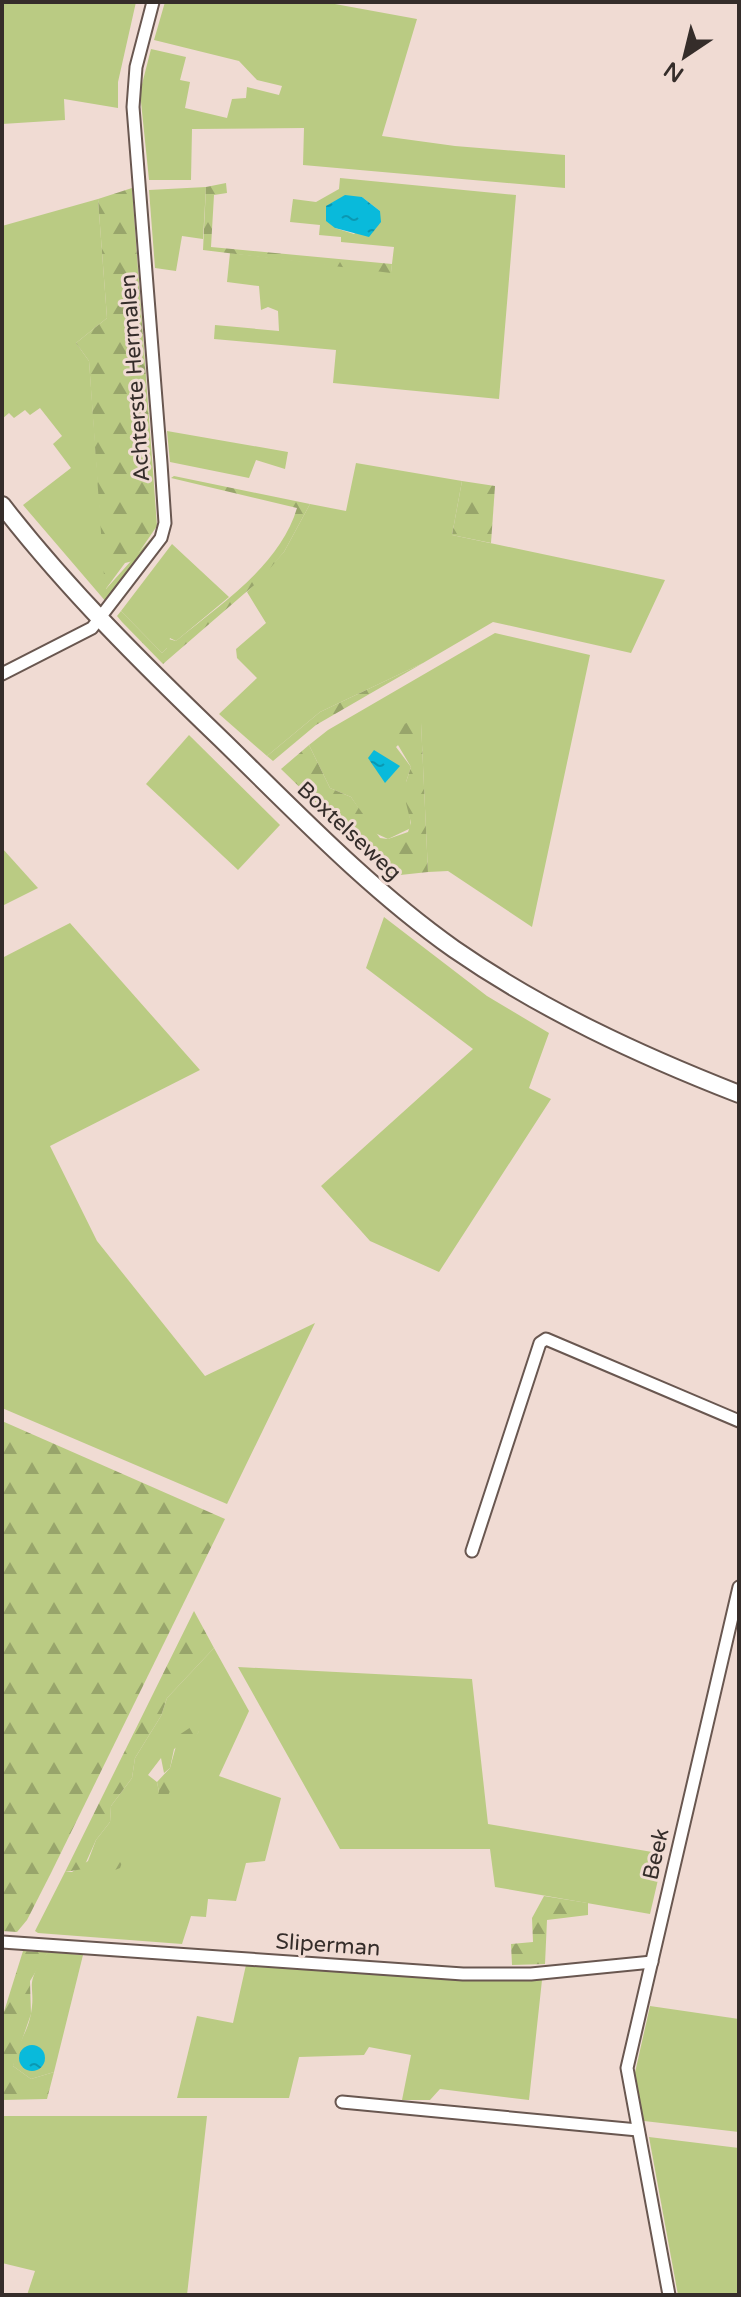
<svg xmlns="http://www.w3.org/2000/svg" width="741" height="2297" viewBox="0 0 741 2297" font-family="'Varela Round',sans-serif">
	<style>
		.grass { fill: #bacb83; fill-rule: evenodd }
		.forest { fill: url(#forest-firs) }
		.water { fill: url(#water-ripples) }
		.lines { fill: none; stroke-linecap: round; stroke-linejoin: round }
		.minor-casing { stroke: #695750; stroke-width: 15 }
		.secondary-casing { stroke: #695750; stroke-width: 20 }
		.minor { stroke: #fff; stroke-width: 11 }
		.secondary { stroke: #fff; stroke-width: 16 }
		.labels { text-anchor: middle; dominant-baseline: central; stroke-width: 6; stroke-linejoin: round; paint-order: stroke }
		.street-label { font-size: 22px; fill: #352d2a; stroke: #f0dbd3 }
	</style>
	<defs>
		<pattern id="forest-firs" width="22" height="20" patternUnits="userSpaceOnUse" patternTransform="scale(2)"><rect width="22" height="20" fill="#bacb83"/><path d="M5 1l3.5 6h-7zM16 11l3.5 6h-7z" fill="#98a56b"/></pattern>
		<pattern id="water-ripples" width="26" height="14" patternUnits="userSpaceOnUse" patternTransform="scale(2)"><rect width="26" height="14" fill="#09badb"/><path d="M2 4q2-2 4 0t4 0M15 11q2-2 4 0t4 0" fill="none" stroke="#0a98b2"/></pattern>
	</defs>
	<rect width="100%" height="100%" fill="#f0dbd3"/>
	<g class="grass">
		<path d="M2 2H136L118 82V108L64 99 65 120 2 124Z"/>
		<path d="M165 2H324L417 19 382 136 455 146 565 155V188L303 165 304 128 192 129 191 180H149L140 92 151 49 186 57 180 80 190 82 185 108 227 118 232 99 246 98 247 87 279 95 282 86 257 80 239 61 154 40Z"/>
		<path d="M340 178 516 195 499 399 333 383 336 350 214 339 215 325 279 331 278 311 268 307 261 310 259 286 227 282 230 253 391 272 394 247 341 242V237L319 235 320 225 290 222 293 199 316 202 339 189ZM362 197 380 211 354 234 335 228Z"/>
		<path d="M206 187 203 239 182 236 176 271 155 268 149 190Z"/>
		<path d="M98 199 107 318 76 343 89 361 106 589 156 533 157 526 158 535 107 603 23 505 71 468 53 444 62 436 40 408 30 415 25 410 14 418 9 413 2 419V226Z"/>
		<path d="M167 431 288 452 285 469 256 460 249 478 170 462Z"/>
		<path d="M356 463 462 481 452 535 665 580 631 653 493 622 423 663 320 712 267 756 219 714 257 678 237 658 236 649 266 623 247 592 284 552 310 504 346 511Z"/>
		<path d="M172 544 229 597 176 641 170 638 167 648 162 653 121 611Z"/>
		<path d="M495 633 590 655 532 927 448 871 428 872 421 723 396 747 411 767 406 782 411 828 388 839 375 833 351 797 330 788 309 745 328 730Z"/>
		<path d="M189 735 280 825 238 870 146 784Z"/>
		<path d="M2 848 38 888 2 906Z"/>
		<path d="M384 917 487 996 549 1033 529 1088 551 1099 439 1272 370 1241 321 1186 473 1049 366 968Z"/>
		<path d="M70 923 200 1070 50 1146 97 1241 205 1376 315 1323 227 1504 2 1408V958Z"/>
		<path d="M214 1648 249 1711 219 1776 281 1798 265 1861 246 1863 236 1901 208 1899 206 1917 191 1916 182 1944 38 1933 35 1931 65 1872H72L88 1861 96 1840 110 1822 111 1806 132 1778 135 1758 161 1716 167 1698ZM199 1731 159 1792 157 1782 148 1775 161 1758 164 1773 170 1768 174 1749Z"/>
		<path d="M238 1667 472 1679 488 1824 664 1854 650 1914 495 1887 490 1849H340Z"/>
		<path d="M48 1952 83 1955 54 2072 31 2079 13 2066C15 2048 26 2035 30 2018 38 1984 21 1988 48 1952Z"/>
		<path d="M246 1965 438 1978 542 1980 529 2100 440 2089 430 2100H402L411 2055 369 2047 364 2055 299 2057 289 2098H177L197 2016 233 2023Z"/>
		<path d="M650 2006 739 2019V2132L644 2121 634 2077Z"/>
		<path d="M2 2116H207L187 2295H27L35 2271 2 2263Z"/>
		<path d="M649 2137 739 2148V2295H678Z"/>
	</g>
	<g class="forest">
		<path d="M226 183 227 193 214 195 211 247 392 264 391 273 203 250 206 187Z"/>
		<path d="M132 188 157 526 133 561 125 563 105 590 89 361 76 343 107 318 98 199Z"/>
		<path d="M174 476 310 504 284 552 260 580 163 664 122 622 117 616 121 611 162 653 167 648 163 644 165 638 176 641C219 605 280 566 297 508L171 478Z"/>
		<path d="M462 481 495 486 491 543 452 535Z"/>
		<path d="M423 663 316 725 273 761 267 756 320 712Z"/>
		<path d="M410 721 421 722 428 872 391 876 281 769 309 745 330 788 351 797 380 838 388 839 408 832 411 823 403 791 411 767 395 740 399 727Z"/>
		<path d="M2 1421 225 1519 51 1873 27 1920 17 1932 2 1931Z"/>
		<path d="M194 1611 214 1648 167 1698 161 1716 135 1758 132 1778 111 1806 110 1822 96 1840 83 1869 65 1872Z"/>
		<path d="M191 1727 199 1731 160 1812 153 1807 159 1792 157 1782 170 1768 179 1735Z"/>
		<path d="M121 1837 129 1844 120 1868 115 1870 109 1862 112 1846Z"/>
		<path d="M544 1896 588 1903V1915L547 1920 545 1964 512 1965 511 1944 533 1942 532 1918Z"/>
		<path d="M23 1951 48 1952 30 1981 31 2014 13 2066 31 2079 54 2072 47 2099 2 2100V2018Z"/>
	</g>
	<g class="water">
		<path d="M345 195 362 197 380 211 381 222 369 237 335 228 326 221V206Z"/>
		<path d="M374 750 400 766 385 783 368 758Z"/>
		<circle cx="32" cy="2058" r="13"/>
	</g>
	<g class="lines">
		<defs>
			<g id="minor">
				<path d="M2 674 92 628 161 538 165 523 161 463 133 107 136 67 153 2"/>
				<path d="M472 1551 540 1343 546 1339 739 1421"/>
				<path d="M2 1942 463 1974H531L652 1962"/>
				<path d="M342 2102 638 2130"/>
				<path d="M669 2295 627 2068 739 1587"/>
			</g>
			<path id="secondary" d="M2 505C68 590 143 664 221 739 296 812 368 888 454 949 542 1010 639 1055 739 1094"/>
		</defs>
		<use href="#minor" class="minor-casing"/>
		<use href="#secondary" class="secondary-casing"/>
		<use href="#minor" class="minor"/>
		<use href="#secondary" class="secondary"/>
	</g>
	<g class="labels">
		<g class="street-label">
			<text transform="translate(135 378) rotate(-94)">Achterste Hermalen</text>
			<text transform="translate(349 831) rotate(43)">Boxtelseweg</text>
			<text transform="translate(656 1854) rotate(-77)">Beek</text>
			<text transform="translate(328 1945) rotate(4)">Sliperman</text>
		</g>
	</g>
	<rect width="741" height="2297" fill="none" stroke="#352d2a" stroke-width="8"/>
	<g transform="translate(685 56) rotate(215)" stroke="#f0dbd3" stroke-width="6" paint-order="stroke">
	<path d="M0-6L14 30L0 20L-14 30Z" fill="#352d2a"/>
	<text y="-12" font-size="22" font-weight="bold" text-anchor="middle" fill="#352d2a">N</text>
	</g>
</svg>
